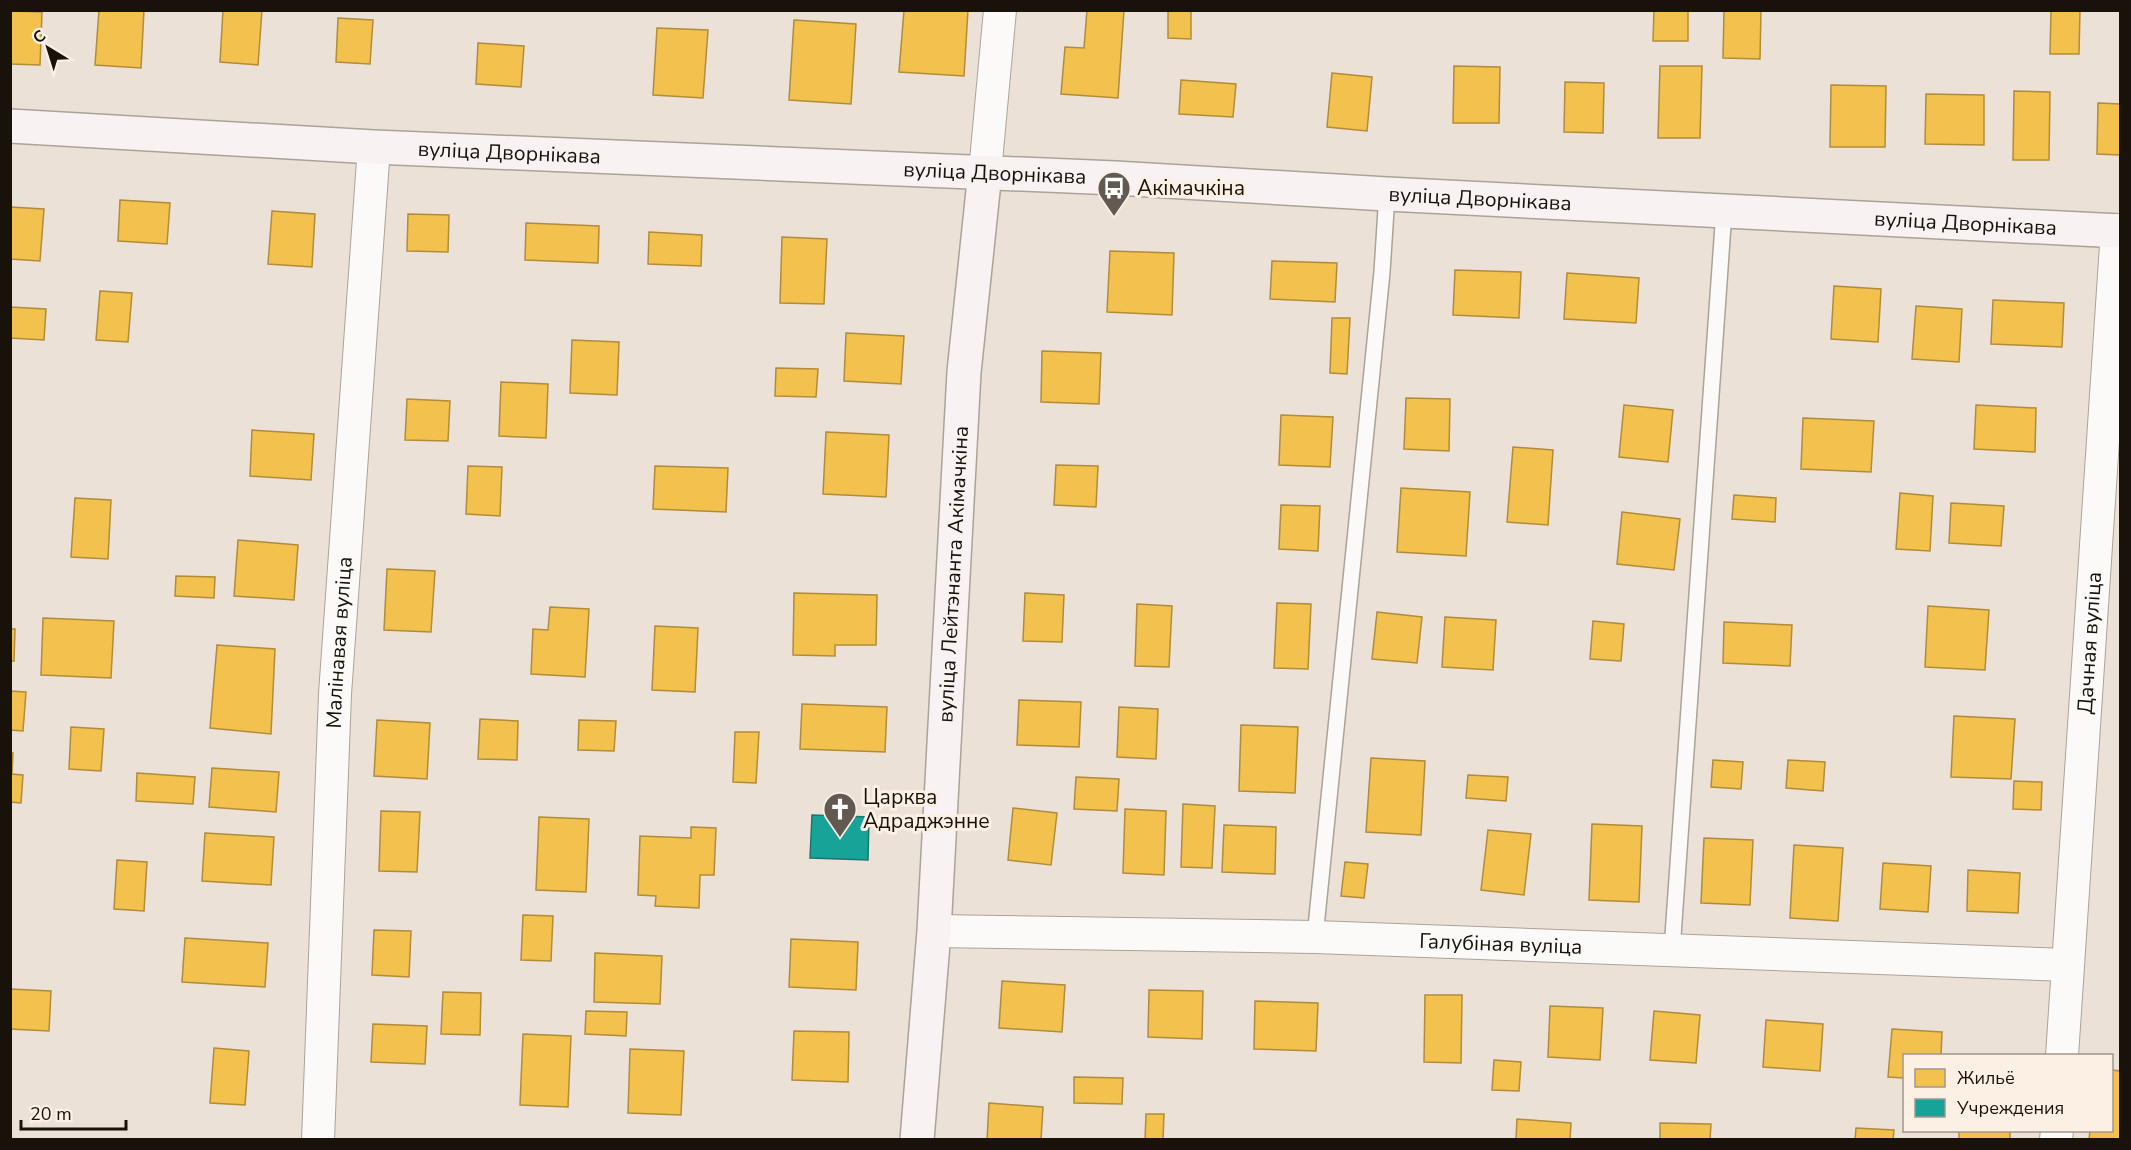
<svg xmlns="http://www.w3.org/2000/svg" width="2131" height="1150" viewBox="0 0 2131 1150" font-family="'Nunito Sans',sans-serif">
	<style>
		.homes { fill: #f2c14e; stroke: #b18c3a; stroke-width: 1.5 }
		.public { fill: #17a398; stroke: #17786e; stroke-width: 1.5 }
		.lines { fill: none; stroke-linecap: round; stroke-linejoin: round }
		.lane-casing { stroke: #aba29a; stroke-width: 18 }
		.street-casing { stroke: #aba29a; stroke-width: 34 }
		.secondary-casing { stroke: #aba29a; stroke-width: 36 }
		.lane { stroke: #fcfaf9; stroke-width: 15 }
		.street { stroke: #fcfaf9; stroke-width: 32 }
		.secondary { stroke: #f8f2f2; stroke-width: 33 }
		.labels { text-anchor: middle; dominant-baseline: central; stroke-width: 6; stroke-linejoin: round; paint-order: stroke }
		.street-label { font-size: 21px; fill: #18120b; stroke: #fcf0e5 }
		.poi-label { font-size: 21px; fill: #18120b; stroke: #fcf0e5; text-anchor: start }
	</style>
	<rect width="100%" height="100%" fill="#ece1d7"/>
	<g class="homes">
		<path d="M99 10H144L141 68 95 65Z"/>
		<path d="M223 10H262L258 65 220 62Z"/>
		<path d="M904 10H968L964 76 899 72Z"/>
		<path d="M1087 10H1124L1118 98 1061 94 1065 47 1084 48Z"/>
		<path d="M1168 10H1191V39L1168 38Z"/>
		<path d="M1654 10H1688V41H1653Z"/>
		<path d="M1724 10H1761L1760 59 1723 58Z"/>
		<path d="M2051 10H2080L2079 54H2050Z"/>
		<path d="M10 11 42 12 40 65 10 64Z"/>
		<path d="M338 18 373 20 370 64 336 62Z"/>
		<path d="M794 20 856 24 851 104 789 100Z"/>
		<path d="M657 28 708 30 703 98 653 95Z"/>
		<path d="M478 43 524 46 521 87 476 84Z"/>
		<path d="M1454 66 1500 67 1499 123H1453Z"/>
		<path d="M1660 66H1702L1700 138H1658Z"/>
		<path d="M1332 73 1372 77 1367 131 1327 127Z"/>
		<path d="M1181 80 1236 84 1233 117 1179 114Z"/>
		<path d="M1565 82 1604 83 1603 133 1564 132Z"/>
		<path d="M1831 85 1886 86 1885 147H1830Z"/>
		<path d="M2014 91 2050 92 2049 160H2013Z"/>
		<path d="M1926 94 1984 95V145L1925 144Z"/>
		<path d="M2098 103 2120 104V155L2097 154Z"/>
		<path d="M120 200 170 203 167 244 118 241Z"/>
		<path d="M10 207 44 209 40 261 10 259Z"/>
		<path d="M272 211 315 214 312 267 268 264Z"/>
		<path d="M408 214 449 215 448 252 407 251Z"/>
		<path d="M526 223 599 226 598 263 525 260Z"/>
		<path d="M649 232 702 235 701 266 648 264Z"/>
		<path d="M782 237 827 239 824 304 780 303Z"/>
		<path d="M1110 251 1174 253 1172 315 1107 312Z"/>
		<path d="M1272 261 1337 263 1335 302 1270 299Z"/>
		<path d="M1455 270 1521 272 1519 318 1453 315Z"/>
		<path d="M1567 273 1639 278 1636 323 1564 319Z"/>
		<path d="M1834 286 1881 289 1878 342 1831 339Z"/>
		<path d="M100 291 132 293 128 342 96 340Z"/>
		<path d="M1993 300 2064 303 2062 347 1991 344Z"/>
		<path d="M1916 306 1962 309 1959 362 1912 359Z"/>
		<path d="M10 307 46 309 44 340 10 338Z"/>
		<path d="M1332 318H1350L1347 374 1330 373Z"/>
		<path d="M846 333 904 336 901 384 844 381Z"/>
		<path d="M572 340 619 342 617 395 570 393Z"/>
		<path d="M1042 351 1101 353 1099 404 1041 402Z"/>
		<path d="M776 368 818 369 816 397 775 396Z"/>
		<path d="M501 382 548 384 546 438 499 436Z"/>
		<path d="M1406 398 1450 399 1449 451 1404 449Z"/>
		<path d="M407 399 450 401 448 441 405 440Z"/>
		<path d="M1624 405 1673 410 1668 462 1619 457Z"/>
		<path d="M1976 405 2036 408 2035 452 1974 449Z"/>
		<path d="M1281 415 1333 417 1330 467 1279 465Z"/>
		<path d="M1803 418 1874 421 1871 472 1801 469Z"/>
		<path d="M252 430 314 434 311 480 250 476Z"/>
		<path d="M826 432 889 435 886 497 823 494Z"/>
		<path d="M1513 447 1553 450 1548 525 1507 522Z"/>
		<path d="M1056 465 1098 466 1096 507 1054 505Z"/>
		<path d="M468 466 502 467 500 516 466 514Z"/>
		<path d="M655 466 728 468 726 512 653 509Z"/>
		<path d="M1401 488 1470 492 1466 556 1397 552Z"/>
		<path d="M1900 493 1933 496 1930 551 1896 549Z"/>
		<path d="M1734 495 1776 498 1775 522 1732 519Z"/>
		<path d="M75 498 111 500 108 559 71 557Z"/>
		<path d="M1951 503 2004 506 2001 546 1949 543Z"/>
		<path d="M1281 505 1320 506 1318 551 1279 549Z"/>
		<path d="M1622 512 1680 519 1674 570 1617 564Z"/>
		<path d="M238 540 298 545 294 600 234 596Z"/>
		<path d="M387 569 435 571 431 632 384 630Z"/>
		<path d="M176 576 215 577 214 598 175 596Z"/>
		<path d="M794 593 877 595 876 645H835V656L793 655Z"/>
		<path d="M1025 593 1064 595 1062 642 1023 641Z"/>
		<path d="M1277 603 1311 604 1308 669 1274 668Z"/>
		<path d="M1137 604 1172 606 1169 667 1135 666Z"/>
		<path d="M1928 606 1989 610 1985 670 1925 667Z"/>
		<path d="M550 607 589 609 585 677 531 674 533 629 548 630Z"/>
		<path d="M1377 612 1422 617 1417 663 1372 659Z"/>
		<path d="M1445 617 1496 620 1493 670 1442 667Z"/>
		<path d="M43 618 114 621 111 678 41 675Z"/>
		<path d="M1593 621 1624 624 1621 661 1590 659Z"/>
		<path d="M1724 622 1792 625 1790 666 1723 663Z"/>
		<path d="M655 626 698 628 695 692 652 690Z"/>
		<path d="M10 629H15L14 661H10Z"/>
		<path d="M217 645 275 649 271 734 210 728Z"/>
		<path d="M10 691 26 692 23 731 10 730Z"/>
		<path d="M1019 700 1081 702 1079 747 1017 745Z"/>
		<path d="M802 704 887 707 885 752 800 749Z"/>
		<path d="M1119 707 1158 709 1156 759 1117 757Z"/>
		<path d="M1954 716 2015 719 2011 779 1951 777Z"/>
		<path d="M480 719 518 721 517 760 478 759Z"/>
		<path d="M377 720 430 723 427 779 374 776Z"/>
		<path d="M579 720 616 721 614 751 578 750Z"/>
		<path d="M1241 725 1298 727 1295 793 1239 791Z"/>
		<path d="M71 727 104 729 101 771 69 769Z"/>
		<path d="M735 732H759L756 783 733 782Z"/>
		<path d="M10 753H13L12 774 23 775 21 803 10 802Z"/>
		<path d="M1371 758 1425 761 1421 835 1366 832Z"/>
		<path d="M1713 760 1743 762 1741 789 1711 787Z"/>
		<path d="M1788 760 1825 762 1823 791 1786 788Z"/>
		<path d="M212 768 279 772 276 812 209 807Z"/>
		<path d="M137 773 195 777 193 804 136 801Z"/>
		<path d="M1468 775 1508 777 1506 801 1466 798Z"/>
		<path d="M1076 777 1119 779 1117 811 1074 809Z"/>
		<path d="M2014 781 2042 782 2041 810 2013 809Z"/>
		<path d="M1183 804 1215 806 1212 868 1181 867Z"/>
		<path d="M1013 808 1057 813 1051 865 1008 860Z"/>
		<path d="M1125 809 1166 811 1164 875 1123 873Z"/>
		<path d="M381 811 420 812 417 872 379 871Z"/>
		<path d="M539 817 589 819 586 892 536 890Z"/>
		<path d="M1592 824 1642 826 1639 902 1589 900Z"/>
		<path d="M1224 825 1276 827 1275 874 1222 872Z"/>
		<path d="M691 827 716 828 714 875H700L699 908 655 906 656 896 638 895 640 836 691 838Z"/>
		<path d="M1488 830 1531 834 1524 895 1481 890Z"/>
		<path d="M205 833 274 837 271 885 202 881Z"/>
		<path d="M1704 838 1753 840 1750 905 1701 903Z"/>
		<path d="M1794 845 1843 848 1838 921 1790 918Z"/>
		<path d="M117 860 147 862 144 911 114 909Z"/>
		<path d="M1345 862 1368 864 1364 898 1341 896Z"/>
		<path d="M1883 863 1931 866 1928 912 1880 909Z"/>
		<path d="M1968 870 2020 873 2018 913 1967 911Z"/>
		<path d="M523 915 553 916 551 961 521 960Z"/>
		<path d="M374 930 411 931 409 977 372 975Z"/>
		<path d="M185 938 268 943 265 987 182 982Z"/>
		<path d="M791 939 858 942 856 990 789 987Z"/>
		<path d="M595 953 662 956 660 1004 594 1002Z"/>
		<path d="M1002 981 1065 985 1062 1032 999 1028Z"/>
		<path d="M10 989 51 991 49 1031 10 1029Z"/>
		<path d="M1149 990 1203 991 1202 1039 1148 1037Z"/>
		<path d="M443 992 481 993 480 1035 441 1034Z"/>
		<path d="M1425 995H1462L1461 1063 1424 1062Z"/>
		<path d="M1255 1001 1318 1003 1316 1051 1254 1049Z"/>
		<path d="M1550 1006 1603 1008 1600 1060 1548 1057Z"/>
		<path d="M586 1011 627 1012 626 1036 585 1034Z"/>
		<path d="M1654 1011 1700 1015 1696 1063 1650 1060Z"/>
		<path d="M1766 1020 1823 1024 1820 1071 1763 1067Z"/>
		<path d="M373 1024 427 1026 425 1064 371 1062Z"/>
		<path d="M1892 1029 1942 1032 1941 1056H1904V1078L1888 1077Z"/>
		<path d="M794 1031 849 1032 848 1082 792 1080Z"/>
		<path d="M523 1034 571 1036 568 1107 520 1105Z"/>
		<path d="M214 1048 249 1051 245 1105 210 1103Z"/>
		<path d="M630 1049 684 1051 681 1115 628 1113Z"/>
		<path d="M1494 1060 1521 1062 1519 1091 1492 1090Z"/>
		<path d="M2112 1070 2120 1071V1140H2089L2090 1130H2112Z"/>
		<path d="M1074 1077 1123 1078 1122 1104 1074 1103Z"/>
		<path d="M989 1103 1043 1107 1041 1140H987Z"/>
		<path d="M1146 1114H1164L1163 1140H1145Z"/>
		<path d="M1517 1119 1571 1123 1570 1140H1516Z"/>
		<path d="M1660 1123 1711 1124 1710 1140H1660Z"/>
		<path d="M1856 1128 1894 1130 1893 1140H1855Z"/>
		<rect x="1959" y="1130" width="51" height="10"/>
	</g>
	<path class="public" d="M812 815 869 817 868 860 810 858Z"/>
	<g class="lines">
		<defs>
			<g id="lane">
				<path d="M1315 937 1382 272 1387 194"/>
				<path d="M1672 950 1724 211"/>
			</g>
			<g id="street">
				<path d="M985 172 1000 10"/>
				<path id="s1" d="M934 931 1315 937 2068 965"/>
				<path id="s2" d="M2062 1056 2117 230"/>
				<path id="s3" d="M318 1140 335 694 374 147"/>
				<path d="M2056 1140 2057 1130"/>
			</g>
			<g id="secondary">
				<path id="s4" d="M10 126 374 147 1115 178 1387 194 2120 231"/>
				<path id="s5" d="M917 1140 934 931 964 372 985 172"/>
			</g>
		</defs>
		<use href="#lane" class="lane-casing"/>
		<use href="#street" class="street-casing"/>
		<use href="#secondary" class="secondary-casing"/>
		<use href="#lane" class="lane"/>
		<use href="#street" class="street"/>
		<use href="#secondary" class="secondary"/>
	</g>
	<defs>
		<symbol id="bus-pin" viewBox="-11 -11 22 30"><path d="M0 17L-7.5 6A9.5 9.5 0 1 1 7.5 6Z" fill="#625a52" stroke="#fcf0e5"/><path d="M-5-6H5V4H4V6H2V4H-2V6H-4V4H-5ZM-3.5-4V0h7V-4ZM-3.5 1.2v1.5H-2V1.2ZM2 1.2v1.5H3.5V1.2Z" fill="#fff"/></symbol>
		<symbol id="church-pin" viewBox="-11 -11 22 30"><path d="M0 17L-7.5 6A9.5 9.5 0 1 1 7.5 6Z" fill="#625a52" stroke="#fcf0e5"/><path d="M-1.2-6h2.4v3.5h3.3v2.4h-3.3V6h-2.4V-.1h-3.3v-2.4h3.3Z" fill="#fff"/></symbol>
	</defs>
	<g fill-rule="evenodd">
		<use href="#bus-pin" x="1095" y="169" width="38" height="52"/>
		<use href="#church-pin" x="821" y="790" width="38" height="52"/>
	</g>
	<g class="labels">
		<g class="street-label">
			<text stroke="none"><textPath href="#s4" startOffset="500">вуліца Дворнікава</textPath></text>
			<text stroke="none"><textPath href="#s4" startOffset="986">вуліца Дворнікава</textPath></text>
			<text stroke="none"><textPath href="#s4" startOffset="1472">вуліца Дворнікава</textPath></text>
			<text stroke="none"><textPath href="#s4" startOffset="1958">вуліца Дворнікава</textPath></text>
			<text stroke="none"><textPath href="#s5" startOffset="567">вуліца Лейтэнанта Акімачкіна</textPath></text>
			<text stroke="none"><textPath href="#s3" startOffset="498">Малінавая вуліца</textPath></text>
			<text stroke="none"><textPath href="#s2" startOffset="414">Дачная вуліца</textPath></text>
			<text stroke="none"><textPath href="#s1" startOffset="567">Галубіная вуліца</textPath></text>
		</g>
		<g class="poi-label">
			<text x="1137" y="188">Акімачкіна</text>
			<text x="863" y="797">Царква<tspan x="863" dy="24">Адраджэнне</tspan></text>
		</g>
	</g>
	<rect width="2131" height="1150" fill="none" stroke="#18120b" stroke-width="24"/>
	<rect x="1903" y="1054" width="210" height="78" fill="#fcf0e5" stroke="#a1978e" stroke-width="1.5"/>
	<rect x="1915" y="1069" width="30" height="18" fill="#f2c14e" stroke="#a1978e" stroke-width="1.5"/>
	<text x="1957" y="1084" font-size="18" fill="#18120b">Жильё</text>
	<rect x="1915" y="1099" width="30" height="18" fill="#17a398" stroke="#a1978e" stroke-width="1.5"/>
	<text x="1957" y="1114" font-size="18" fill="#18120b">Учреждения</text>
	<g transform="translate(48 48) rotate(322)" stroke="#fcf0e5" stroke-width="4.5" paint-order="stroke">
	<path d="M0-4.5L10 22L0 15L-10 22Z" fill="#18120b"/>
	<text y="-9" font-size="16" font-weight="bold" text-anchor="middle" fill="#18120b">С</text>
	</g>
	<path d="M21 1120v9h105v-9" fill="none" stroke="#18120b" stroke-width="3"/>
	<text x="30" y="1120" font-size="18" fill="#18120b" stroke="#fcf0e5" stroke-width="4.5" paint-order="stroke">20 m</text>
</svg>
